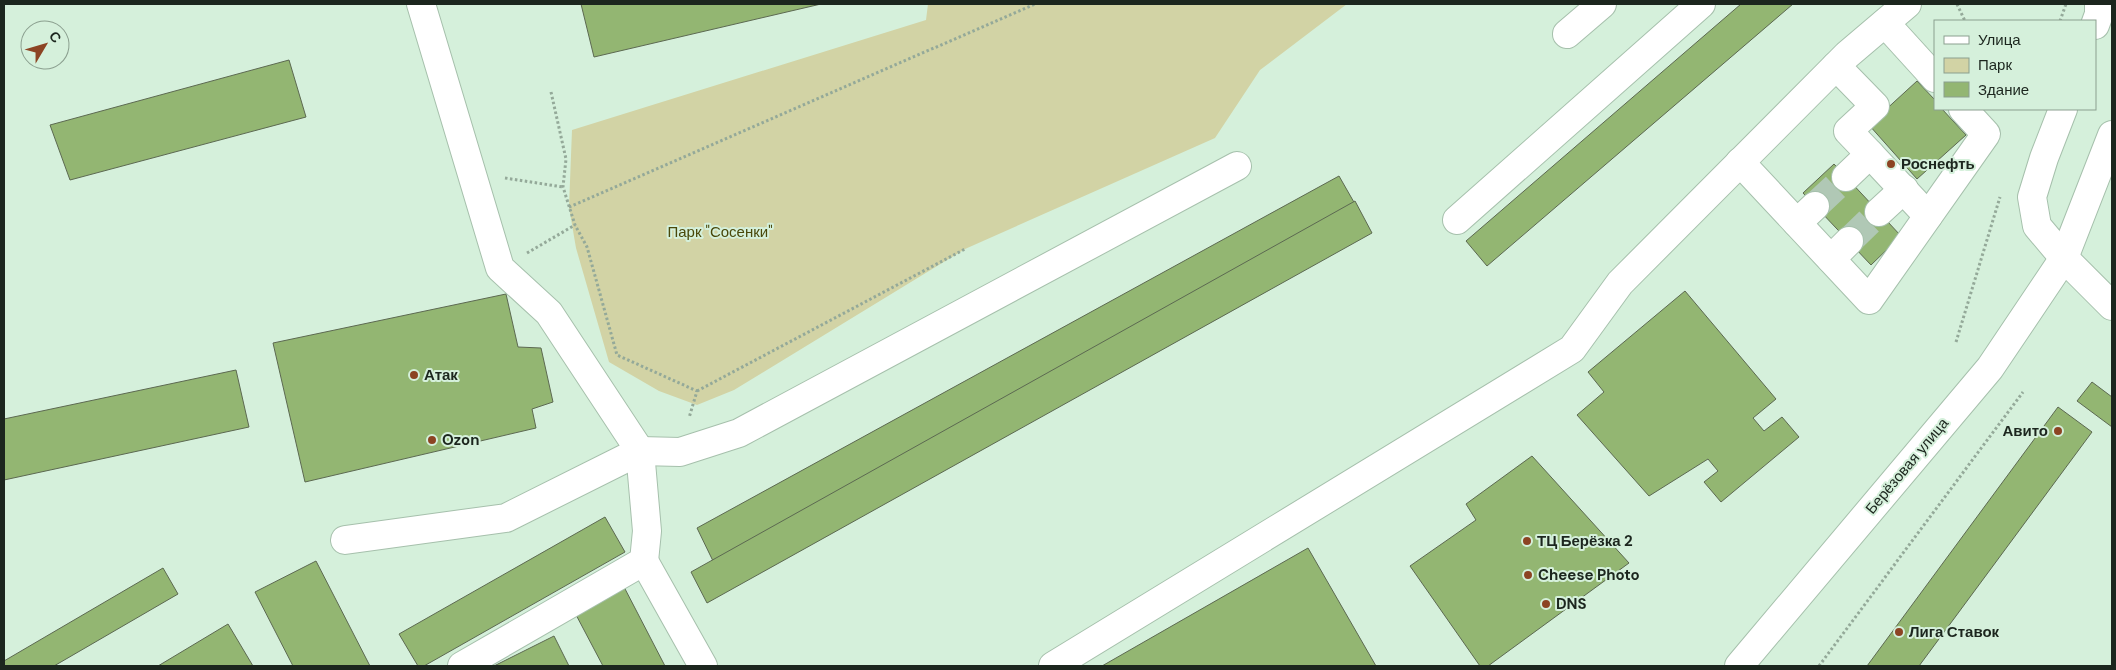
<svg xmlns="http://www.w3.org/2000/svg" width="2116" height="670" viewBox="0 0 2116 670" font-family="'DM Sans',sans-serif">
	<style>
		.green { fill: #d2d3a5 }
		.building { fill: #93b672; stroke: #5c6951 }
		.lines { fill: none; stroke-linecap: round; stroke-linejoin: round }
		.minor-tunnel { stroke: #b0c8b5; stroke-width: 28; stroke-dasharray: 28 14; stroke-linecap: butt }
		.minor-casing { stroke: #a6c0ac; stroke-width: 30 }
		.path { stroke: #94a999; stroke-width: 3; stroke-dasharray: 2.5 2.5; stroke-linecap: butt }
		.minor { stroke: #fff; stroke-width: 28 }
		.poi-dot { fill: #8c4423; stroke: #d5f0db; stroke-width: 2 }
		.labels { text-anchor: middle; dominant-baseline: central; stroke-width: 4; stroke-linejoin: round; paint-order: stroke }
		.poi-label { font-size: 15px; font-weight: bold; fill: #1c261e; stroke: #d5f0db; text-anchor: start }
		.park-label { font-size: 15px; fill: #49480a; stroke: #d5f0db }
		.street-label { font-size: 15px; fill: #1c261e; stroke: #d5f0db }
	</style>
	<rect width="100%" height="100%" fill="#d5f0db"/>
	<path class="green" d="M928 4H1347L1260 70 1215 138 965 249 734 390 697 405 659 391 609 362 576 248 569 207 572 130 926 20Z"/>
	<g class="building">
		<path d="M581 4H821L594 57Z"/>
		<path d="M1741 4H1793L1487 266 1466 241Z"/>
		<path d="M289 60 306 117 70 180 50 125Z"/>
		<path d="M1917 81 1935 100V109H1942L1966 135 1917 179 1869 125Z"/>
		<path d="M1834 164 1901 236 1871 265 1803 193Z"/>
		<path d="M1339 176 1355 204 713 561 697 528Z"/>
		<path d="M1355 201 1372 233 707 603 691 572Z"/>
		<path d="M1685 291 1776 399 1753 418 1764 431 1782 417 1799 437 1721 502 1704 482 1718 471 1708 459 1649 496 1577 415 1604 392 1588 372Z"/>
		<path d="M506 294 518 347 541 348 553 402 532 409 536 428 305 482 273 343Z"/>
		<path d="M236 370 249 427 4 480V419Z"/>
		<path d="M2092 382 2112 397V427L2077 401Z"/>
		<path d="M2058 407 2092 432 1919 666H1867Z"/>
		<path d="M1532 456 1629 563 1488 666H1480L1410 566 1476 520 1466 504Z"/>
		<path d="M605 517 625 552 424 666H418L399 634Z"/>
		<path d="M1308 548 1376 666H1102Z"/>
		<path d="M316 561 370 666H293L255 592Z"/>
		<path d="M163 568 178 594 54 666H4V661Z"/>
		<path d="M623 585 665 666H603L574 611Z"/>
		<path d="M228 624 253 666H158Z"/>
		<path d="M554 636 569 666H494Z"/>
	</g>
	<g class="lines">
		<g class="minor-tunnel">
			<path d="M1815 206 1846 177"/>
			<path d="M1849 241 1879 212"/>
		</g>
		<defs>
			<g id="minor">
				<path d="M421 4 500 268 549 313 640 451 647 531 644 561 462 666"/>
				<path d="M1885 23 1935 78"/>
				<path d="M2095 25 2099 14V4"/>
				<path d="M1567 34 1602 4"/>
				<path d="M1836 66 1875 106 1848 131 1870 154 1846 177"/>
				<path d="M2063 109 2044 158 2032 197 2037 226 2064 258 2112 306"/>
				<path d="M1870 154 1928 216"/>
				<path d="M1740 162 1869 300 1986 134 1963 109"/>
				<path d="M1879 212 1904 189"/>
				<path d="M1457 220 1701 4"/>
				<path d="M1797 223 1815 206"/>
				<path d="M1831 259 1849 241"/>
				<path d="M345 540 506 518 640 451 680 452 739 433 1237 166"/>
				<path d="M644 561 703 666"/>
				<path d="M1053 666 1572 349 1620 283 1847 55 1907 4"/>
				<path d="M1739 666 1990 368 2064 258 2112 135"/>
			</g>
		</defs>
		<use href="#minor" class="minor-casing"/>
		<g class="path">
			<path d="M1957 4 1965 21"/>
			<path d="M2060 21 2066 4"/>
			<path d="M551 92 566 159 563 187 575 225 587 247 617 355 697 391 689 418"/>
			<path d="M505 178 563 187"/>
			<path d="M569 207 1035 4"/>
			<path d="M527 253 575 225"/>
			<path d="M1956 342 2000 197"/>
			<path d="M697 391 965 249"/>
			<path d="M1819 666 2023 392"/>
		</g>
		<use href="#minor" class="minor"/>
	</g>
	<g class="poi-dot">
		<circle cx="1891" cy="164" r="5"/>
		<circle cx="414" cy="375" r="5"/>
		<circle cx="2058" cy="431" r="5"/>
		<circle cx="432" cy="440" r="5"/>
		<circle cx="1527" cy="541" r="5"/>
		<circle cx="1528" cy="575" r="5"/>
		<circle cx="1546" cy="604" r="5"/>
		<circle cx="1899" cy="632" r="5"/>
	</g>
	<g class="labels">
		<g class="poi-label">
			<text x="1901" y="164">Роснефть</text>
			<text x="424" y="375">Атак</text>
			<text x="2048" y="431" text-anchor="end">Авито</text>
			<text x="442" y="440">Ozon</text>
			<text x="1537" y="541">ТЦ Берёзка 2</text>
			<text x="1538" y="575">Cheese Photo</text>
			<text x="1556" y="604">DNS</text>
			<text x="1909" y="632">Лига Ставок</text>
		</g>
		<g class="park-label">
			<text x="720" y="232">Парк "Сосенки"</text>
		</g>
		<g class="street-label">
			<text transform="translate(1907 466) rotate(-50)">Берёзовая улица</text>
		</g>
	</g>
	<rect width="2116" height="670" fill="none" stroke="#1c261e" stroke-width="10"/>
	<rect x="1934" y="20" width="162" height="90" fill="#d5f0db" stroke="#8b9f8f"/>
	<rect x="1944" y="36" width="25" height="8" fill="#ffffff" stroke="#8b9f8f"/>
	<text x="1978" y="45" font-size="15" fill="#1c261e">Улица</text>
	<rect x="1944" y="58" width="25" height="15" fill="#d2d3a5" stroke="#8b9f8f"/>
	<text x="1978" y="70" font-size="15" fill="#1c261e">Парк</text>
	<rect x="1944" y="82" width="25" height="15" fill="#93b672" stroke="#8b9f8f"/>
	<text x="1978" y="95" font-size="15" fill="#1c261e">Здание</text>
	<g transform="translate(45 45) rotate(52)"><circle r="24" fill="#d5f0db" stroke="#8b9f8f"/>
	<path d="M0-4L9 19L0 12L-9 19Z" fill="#8c4423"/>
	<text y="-8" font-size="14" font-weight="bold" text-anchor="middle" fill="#1c261e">С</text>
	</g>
</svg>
